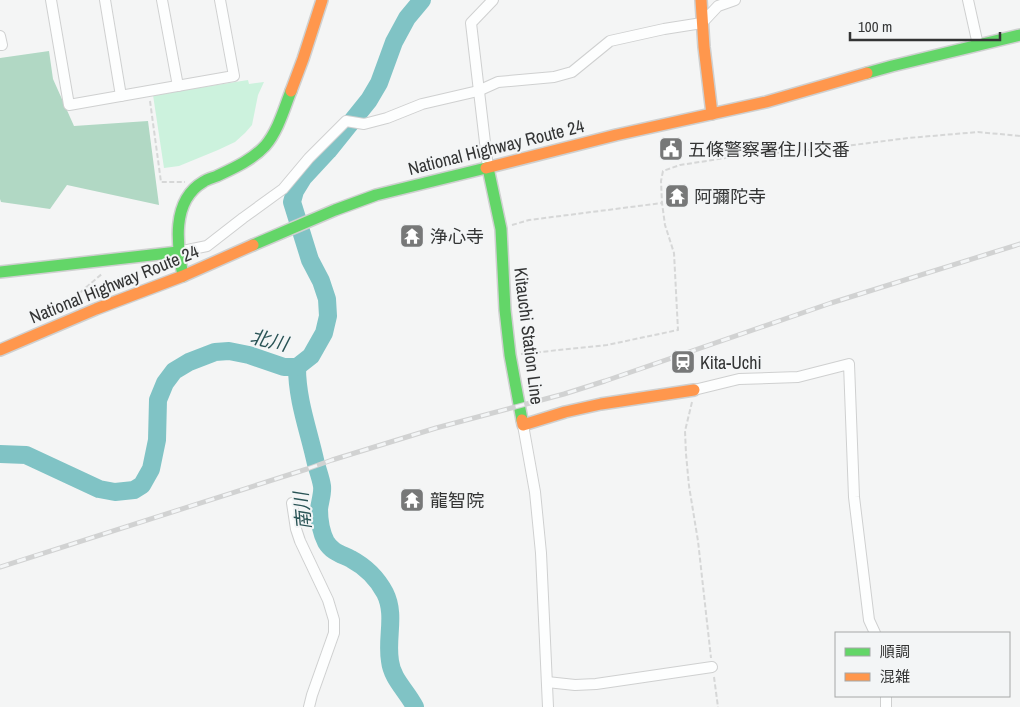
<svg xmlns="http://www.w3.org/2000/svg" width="1020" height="707" viewBox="0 0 1020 707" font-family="'Archivo Narrow','Noto Sans JP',sans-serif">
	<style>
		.green { fill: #ccf2dd }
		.forest { fill: #b1d8c4 }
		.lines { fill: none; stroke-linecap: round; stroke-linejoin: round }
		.river { stroke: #80c3c5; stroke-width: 18 }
		.street-casing { stroke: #cfd0d0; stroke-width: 12 }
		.fast-casing { stroke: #cfd0d0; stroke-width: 14 }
		.slow-casing { stroke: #cfd0d0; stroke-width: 14 }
		.path { stroke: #d6d7d7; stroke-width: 2; stroke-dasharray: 5 2.5; stroke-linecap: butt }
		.street { stroke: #fdfefe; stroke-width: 10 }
		.fast { stroke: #63d668; stroke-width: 11 }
		.slow { stroke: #ff974d; stroke-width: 11 }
		.rail-casing { stroke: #d1d2d2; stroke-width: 5 }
		.rail { stroke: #f3f5f6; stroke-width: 3; stroke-dasharray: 9; stroke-linecap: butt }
		.labels { text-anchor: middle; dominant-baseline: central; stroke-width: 4; stroke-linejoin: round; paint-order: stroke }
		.street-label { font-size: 18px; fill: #333434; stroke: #f3f5f6 }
		.poi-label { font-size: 18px; fill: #333434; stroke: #f3f5f6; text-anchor: start }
		.water-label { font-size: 19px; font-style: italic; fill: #295355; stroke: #f3f5f6 }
	</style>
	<rect width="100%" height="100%" fill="#f4f5f5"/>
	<path class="green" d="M248 80 249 84 264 82 258 95 252 125 245 133 235 142 218 150 179 166 164 168 153 95Z"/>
	<path class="forest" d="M49 51 53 79 74 126 148 121 159 205 67 185 50 209 1 202 0 199V58Z"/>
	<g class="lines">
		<g class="river">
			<path d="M297 367C297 401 309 431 316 464 318 471 321 479 322 486 323 493 320 501 319 509 319 519 321 532 326 542 332 552 341 554 351 559 366 567 377 578 385 593 396 615 386 638 390 661 392 679 407 691 415 707"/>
			<path d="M0 454 26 455 99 489 115 492 134 490 142 485 151 469 157 440 158 400 165 383 174 371 189 362 215 352 229 351 249 355 284 367H297L311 356 324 333 328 316 327 299 321 281 310 260 292 202 295 191 303 178 328 151 369 100 379 83 394 42 407 18 422 0"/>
		</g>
		<defs>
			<g id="street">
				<path d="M51 0 69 105 234 76 220 0"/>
				<path d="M105 0 121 96"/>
				<path d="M162 0 178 86"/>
				<path d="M968 0 978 45"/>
				<path d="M0 36 2 45H0"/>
				<path d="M488 168 471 23 493 0"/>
				<path d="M178 252 207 246 243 218 283 189 309 158 346 121 364 124 387 118 422 104 478 91 498 82 554 77 572 72 610 41 664 29 702 23 718 6 735 0"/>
				<path d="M694 390 739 379 798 377 849 364 854 497 869 620 875 633"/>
				<path d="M523 425 535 492 541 553 548 707"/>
				<path d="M292 503 296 529 300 541 328 600 334 620V633L312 695 309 707"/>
				<path d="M547 682 575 685 596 684 712 667"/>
				<path d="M886 696V707"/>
			</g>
			<g id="fast">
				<path d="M867 73 892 66 1020 35"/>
				<path d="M488 168 501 229 505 310 510 355 522 420"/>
				<path d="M253 245 335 210 376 195 486 168"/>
				<path d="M0 272 178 252"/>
				<path d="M183 276C177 245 171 201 203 182 207 179 212 178 217 176 234 168 252 160 265 146 278 131 284 109 291 91"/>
			</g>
			<g id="slow">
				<path d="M701 0 704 47 712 114"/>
				<path d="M291 91 303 59 322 0"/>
				<path d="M486 168 616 135 766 102 867 73"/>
				<path d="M0 350 96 309 183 276 253 245"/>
				<path d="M522 420 523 425 565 412 601 404 694 390"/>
			</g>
		</defs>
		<use href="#street" class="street-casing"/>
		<use href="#fast" class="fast-casing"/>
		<use href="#slow" class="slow-casing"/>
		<g class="path">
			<path d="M150 101 161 182H185"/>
			<path d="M512 225 529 220 662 203"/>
			<path d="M63 307 103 273"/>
			<path d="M521 354 607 345 678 330 674 253 665 225 662 203 661 181 663 171 680 165 732 157 830 148 908 138 978 132 1020 136"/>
			<path d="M692 402 685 431 686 454 689 486 698 541 711 658"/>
			<path d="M714 677 718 707"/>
		</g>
		<use href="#street" class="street"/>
		<use href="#fast" class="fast"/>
		<use href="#slow" class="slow"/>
		<defs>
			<path id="rail" d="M0 567 307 469 332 460 436 428 564 394 605 381 831 303 1020 244"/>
		</defs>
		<use href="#rail" class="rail-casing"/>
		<use href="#rail" class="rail"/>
	</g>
	<defs>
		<symbol id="civic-square" viewBox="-11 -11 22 22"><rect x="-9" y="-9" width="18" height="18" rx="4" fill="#777878" stroke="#f3f5f6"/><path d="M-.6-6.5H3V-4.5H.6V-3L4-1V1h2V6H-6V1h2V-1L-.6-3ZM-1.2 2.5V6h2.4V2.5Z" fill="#fff"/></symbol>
		<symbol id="temple-square" viewBox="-11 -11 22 22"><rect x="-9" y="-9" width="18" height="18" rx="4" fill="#777878" stroke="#f3f5f6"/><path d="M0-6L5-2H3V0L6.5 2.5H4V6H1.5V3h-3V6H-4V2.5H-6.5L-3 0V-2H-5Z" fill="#fff"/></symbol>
		<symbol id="station-square" viewBox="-11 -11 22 22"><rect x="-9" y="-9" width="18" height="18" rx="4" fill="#777878" stroke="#f3f5f6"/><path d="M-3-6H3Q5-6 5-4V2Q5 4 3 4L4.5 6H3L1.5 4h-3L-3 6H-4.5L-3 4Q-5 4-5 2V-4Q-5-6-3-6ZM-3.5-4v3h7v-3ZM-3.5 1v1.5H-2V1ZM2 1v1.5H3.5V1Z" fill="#fff"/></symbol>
	</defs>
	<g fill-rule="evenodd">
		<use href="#civic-square" x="657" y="135" width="28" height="28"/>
		<use href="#temple-square" x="663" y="182" width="28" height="28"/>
		<use href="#temple-square" x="398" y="222" width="28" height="28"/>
		<use href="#station-square" x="669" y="348" width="28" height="28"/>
		<use href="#temple-square" x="398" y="486" width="28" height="28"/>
	</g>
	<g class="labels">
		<g class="street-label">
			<text transform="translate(496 147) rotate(-14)">National Highway Route 24</text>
			<text transform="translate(114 284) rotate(-22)">National Highway Route 24</text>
			<text transform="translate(529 336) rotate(83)">Kitauchi Station Line</text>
		</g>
		<g class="poi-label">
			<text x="688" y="149">五條警察署住川交番</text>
			<text x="694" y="196">阿彌陀寺</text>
			<text x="430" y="236">浄心寺</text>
			<text x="700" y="362">Kita-Uchi</text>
			<text x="430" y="500">龍智院</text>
		</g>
		<g class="water-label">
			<text transform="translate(269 340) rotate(13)">北川</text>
			<text transform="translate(302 511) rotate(-95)">南川</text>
		</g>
	</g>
	<rect x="835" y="632" width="175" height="65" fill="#f3f5f6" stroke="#a6a8a8"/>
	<rect x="845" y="648" width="25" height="8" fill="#63d668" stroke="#a6a8a8"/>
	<text x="880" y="657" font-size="15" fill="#333434">順調</text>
	<rect x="845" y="673" width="25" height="8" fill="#ff974d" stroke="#a6a8a8"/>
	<text x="880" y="682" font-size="15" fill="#333434">混雑</text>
	<path d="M850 32v8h150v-8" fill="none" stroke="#333434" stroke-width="2.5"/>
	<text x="858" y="32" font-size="15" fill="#333434" stroke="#f3f5f6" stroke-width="4" paint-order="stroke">100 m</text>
</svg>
